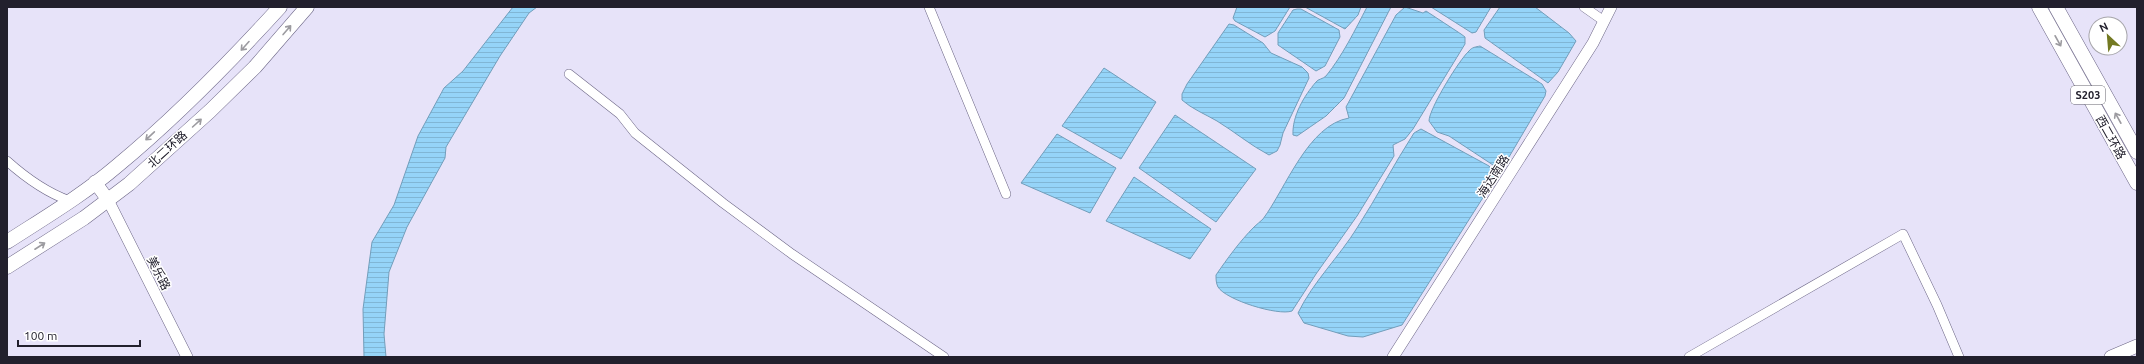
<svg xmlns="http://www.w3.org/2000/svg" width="2144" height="364" viewBox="0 0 2144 364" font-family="Ubuntu,'Noto Sans SC',sans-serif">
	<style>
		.water { fill: url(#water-rules); stroke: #729ebb }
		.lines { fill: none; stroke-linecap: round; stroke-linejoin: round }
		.minor-casing { stroke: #6c6686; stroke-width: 10 }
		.tertiary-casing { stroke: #6c6686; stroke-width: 12 }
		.secondary-casing { stroke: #6c6686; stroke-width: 14 }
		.primary-casing { stroke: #6c6686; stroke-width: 15 }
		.minor { stroke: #fff; stroke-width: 9 }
		.tertiary { stroke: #fff; stroke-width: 11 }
		.secondary { stroke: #fff; stroke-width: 13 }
		.primary { stroke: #fff; stroke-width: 14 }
		.oneway { stroke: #9c9ba0 }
		.labels { text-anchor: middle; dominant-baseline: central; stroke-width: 3; stroke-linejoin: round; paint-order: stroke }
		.shield { fill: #fff; stroke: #64636c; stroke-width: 1 }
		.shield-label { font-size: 11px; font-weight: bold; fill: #22202d }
		.street-label { font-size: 12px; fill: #22202d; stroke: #fff }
	</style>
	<defs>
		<pattern id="water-rules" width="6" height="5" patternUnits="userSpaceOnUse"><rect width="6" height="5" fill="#95d4f8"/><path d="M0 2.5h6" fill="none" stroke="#80b6d5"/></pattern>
	</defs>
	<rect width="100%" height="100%" fill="#e7e3f9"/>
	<g class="water">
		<path d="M513 7H537L529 13 500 56 446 147 445 158 407 227 389 272 384 334 386 357H364L363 309 372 242 394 205 418 136 444 88 463 71Z"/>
		<path d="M1237 7H1290L1275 31 1265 37 1235 21 1233 18Z"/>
		<path d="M1305 7H1361L1358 15 1345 29Z"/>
		<path d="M1367 7H1391L1344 98 1326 116 1297 136 1293 135C1292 116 1304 96 1316 82 1318 79 1323 79 1326 76 1343 55 1355 30 1367 7Z"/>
		<path d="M1405 7 1423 13 1426 11 1461 34 1465 37V44L1413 129 1405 139 1393 145 1394 156 1357 216 1316 274 1292 311C1278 316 1226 300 1218 287 1216 283 1216 279 1216 275 1227 259 1240 241 1254 227 1257 224 1260 222 1263 219 1286 188 1308 125 1349 118L1346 107 1396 15Z"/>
		<path d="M1431 7H1491L1476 32 1472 33Z"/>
		<path d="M1500 7H1535L1569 33 1576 41 1558 72 1548 83 1485 38 1484 30Z"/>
		<path d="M1297 9H1301L1339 30 1340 37 1325 66 1316 71 1278 45V33L1293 10Z"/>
		<path d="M1229 24 1234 25 1263 43 1271 53 1302 67 1308 73 1309 78 1283 133 1280 145 1277 151 1269 155C1250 145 1235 132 1217 121 1205 114 1192 109 1182 100V94L1187 84Z"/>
		<path d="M1480 46 1542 84 1546 91 1545 96 1509 157 1501 165H1493L1449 136 1437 132 1429 121C1429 109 1459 60 1469 51 1472 47 1476 47 1480 46Z"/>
		<path d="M1104 68 1156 102 1121 159 1062 126Z"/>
		<path d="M1175 115 1256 169 1216 222 1139 168Z"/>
		<path d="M1421 129 1489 166C1496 173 1496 177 1491 185L1402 325 1363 337 1348 336 1304 323 1298 313C1313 282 1339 257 1357 228 1377 197 1394 164 1414 133Z"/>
		<path d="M1057 134 1116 168 1090 213 1021 183Z"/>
		<path d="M1134 177 1211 229 1190 259 1106 221Z"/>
	</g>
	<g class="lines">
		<defs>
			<g id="minor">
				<path d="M929 7 1006 194"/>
				<path d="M1584 7 1604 21"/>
				<path d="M569 74 620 114 635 133 723 203 792 254 944 357"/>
				<path d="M7 161C26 178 45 192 70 201"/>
				<path d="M1689 357 1903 234 1937 305 1959 357"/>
			</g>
			<g id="tertiary">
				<path d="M108 200 187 357"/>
				<path d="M1393 357 1593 43 1611 7"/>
			</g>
			<g id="secondary">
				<path d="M95 182 108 200"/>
				<path d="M2111 357 2137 346"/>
			</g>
			<g id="primary">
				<path d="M2039 7 2137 183"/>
				<path d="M2056 7 2137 152"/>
				<path d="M7 242C44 218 83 195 117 166 175 118 229 63 280 7"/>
				<path d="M7 267 84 218 129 184 210 111 255 67 307 7"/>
			</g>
		</defs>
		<use href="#minor" class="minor-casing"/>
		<use href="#tertiary" class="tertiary-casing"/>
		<use href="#secondary" class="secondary-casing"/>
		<use href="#primary" class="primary-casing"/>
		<use href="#minor" class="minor"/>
		<use href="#tertiary" class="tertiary"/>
		<use href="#secondary" class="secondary"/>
		<use href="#primary" class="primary"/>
	</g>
	<defs><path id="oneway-shaft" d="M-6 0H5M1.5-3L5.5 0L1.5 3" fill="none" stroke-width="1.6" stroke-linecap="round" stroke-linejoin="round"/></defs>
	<g class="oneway">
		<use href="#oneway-shaft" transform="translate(287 30) rotate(-49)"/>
		<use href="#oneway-shaft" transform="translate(2058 41) rotate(61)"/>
		<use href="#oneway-shaft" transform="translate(245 46) rotate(132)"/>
		<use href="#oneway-shaft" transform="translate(2118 118) rotate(-119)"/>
		<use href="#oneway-shaft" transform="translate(197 123) rotate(-42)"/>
		<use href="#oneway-shaft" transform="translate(150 136) rotate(137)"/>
		<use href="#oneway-shaft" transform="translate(40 246) rotate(-33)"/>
	</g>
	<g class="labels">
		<rect class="shield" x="2071" y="86" width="34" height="18" rx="3"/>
		<g class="shield-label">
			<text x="2088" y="95">S203</text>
		</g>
		<g class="street-label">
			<text transform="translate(2111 137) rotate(61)">西二环路</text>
			<text transform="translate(167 149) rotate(-42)">北二环路</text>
			<text transform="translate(1493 176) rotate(-58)">海达南路</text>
			<text transform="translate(159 273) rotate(63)">美乐路</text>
		</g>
	</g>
	<rect width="2144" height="364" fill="none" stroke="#22202d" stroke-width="16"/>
	<g transform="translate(2108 36) rotate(334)"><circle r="19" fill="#ffffff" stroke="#a7a6ab"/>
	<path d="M0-3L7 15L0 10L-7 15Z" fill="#737922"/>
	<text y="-6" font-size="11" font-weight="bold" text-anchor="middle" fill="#22202d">N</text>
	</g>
	<path d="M18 340v6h122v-6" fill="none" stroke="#22202d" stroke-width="2"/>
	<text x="24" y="340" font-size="12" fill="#22202d" stroke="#ffffff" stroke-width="3" paint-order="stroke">100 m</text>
</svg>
